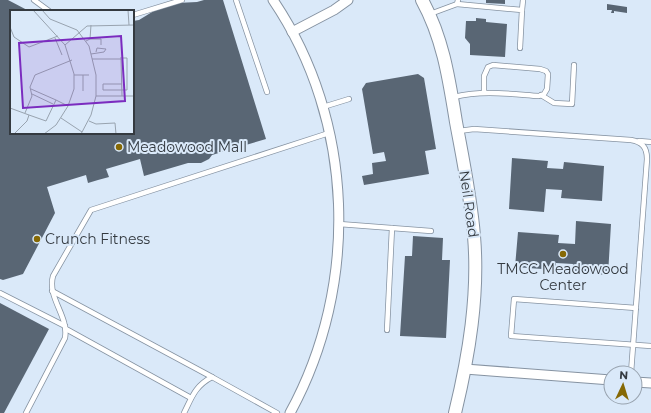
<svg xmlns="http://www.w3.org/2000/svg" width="651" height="413" viewBox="0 0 651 413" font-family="Montserrat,sans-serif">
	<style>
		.building { fill: #596674 }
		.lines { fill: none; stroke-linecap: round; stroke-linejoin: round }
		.service-casing { stroke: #8693a2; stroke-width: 6 }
		.minor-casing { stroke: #8693a2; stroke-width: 11 }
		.tertiary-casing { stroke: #8693a2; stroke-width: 14 }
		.service { stroke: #fff; stroke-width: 4.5 }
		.minor { stroke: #fff; stroke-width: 9 }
		.tertiary { stroke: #fff; stroke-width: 12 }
		.poi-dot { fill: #866905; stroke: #dae9f9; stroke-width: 1.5 }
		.labels { text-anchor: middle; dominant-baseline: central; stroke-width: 4; stroke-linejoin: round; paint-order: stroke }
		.poi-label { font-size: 14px; fill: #343a40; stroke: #dae9f9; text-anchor: start }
		.street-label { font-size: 14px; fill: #343a40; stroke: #dae9f9 }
		.inset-road { fill: none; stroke: #98a3af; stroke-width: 1 }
		.view { fill: #7b2cbf; fill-opacity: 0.15; stroke: #7b2cbf; stroke-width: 2 }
		.inset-edge { fill: none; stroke: #343a40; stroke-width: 2 }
	</style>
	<rect width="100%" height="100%" fill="#dae9f9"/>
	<g class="building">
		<path d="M0 0H8L29 11H11V133H133V21L139 20 157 9 177 3 197 2 204 0H223L266 139 212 155 209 159 201 163H188L144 176 140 159 106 169 109 177 98 180 88 183 86 175 47 187 55 213 23 274 3 280 0 279Z"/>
		<path d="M486 0H505V4L486 3Z"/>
		<path d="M607 4 627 7V13L614 11V13H611L612 10H607Z"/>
		<path d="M476 18 486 19V22L507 24 505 57 470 55V44L465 38 466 21H476Z"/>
		<path d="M418 74 424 78 436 149 425 151 429 174 364 185 362 176 373 174 372 163 386 161 384 152 373 154 362 89 366 83Z"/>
		<path d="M512 158 548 161 547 168 563 169 564 162 604 166 602 201 561 198 562 190 546 189 544 212 509 209Z"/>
		<path d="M576 221 611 224 608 275 572 272 573 264 556 263V270L515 267 518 232 559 235 558 243 575 244Z"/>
		<path d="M413 236 443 238 442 260H450L446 338 400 336 405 256H412Z"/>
		<path d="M0 303 49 329 4 413H0Z"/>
	</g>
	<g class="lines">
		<defs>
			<g id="service">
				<path d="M34 0 49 11"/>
				<path d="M236 0 267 92"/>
				<path d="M457 4 522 10 520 48"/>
				<path d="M522 10 523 0"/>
				<path d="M430 14 457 4 458 0"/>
				<path d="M133 15 182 0"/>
				<path d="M541 95 554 103 572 104 574 65"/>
				<path d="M454 97C482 90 510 94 539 96L544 94 547 89 548 74 546 71 540 69 493 65 488 67 484 76V93"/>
				<path d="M323 107 349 99"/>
				<path d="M459 131 474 129 631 140C642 142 647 147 647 159L631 373"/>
				<path d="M639 141 651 142"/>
				<path d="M339 224 431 231"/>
				<path d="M52 291 212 377"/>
				<path d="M0 293 65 326"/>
				<path d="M636 308 514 299 511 336 651 346"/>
				<path d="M66 329 191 398"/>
				<path d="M387 330 392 228"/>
				<path d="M26 413 65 338C69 316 47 298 53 276L91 210 329 133"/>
				<path d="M184 413C192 397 195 386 212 377L277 413"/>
			</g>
			<g id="minor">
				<path d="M273 0C355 121 360 285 290 413"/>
				<path d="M292 32 334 10 348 0"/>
				<path d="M465 369 611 380"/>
				<path d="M635 382 651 383"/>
			</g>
			<path id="tertiary" d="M422 0C443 38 449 79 456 122 463 160 471 198 474 236 479 295 469 355 455 413"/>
		</defs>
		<use href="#service" class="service-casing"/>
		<use href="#minor" class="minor-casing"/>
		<use href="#tertiary" class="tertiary-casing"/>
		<use href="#service" class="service"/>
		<use href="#minor" class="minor"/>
		<use href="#tertiary" class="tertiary"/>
	</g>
	<g class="poi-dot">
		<circle cx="119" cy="147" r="4"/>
		<circle cx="37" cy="239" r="4"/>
		<circle cx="563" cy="254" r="4"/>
	</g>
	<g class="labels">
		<g class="poi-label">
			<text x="127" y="147">Meadowood Mall</text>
			<text x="45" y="239">Crunch Fitness</text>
			<text x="563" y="269" text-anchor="middle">TMCC Meadowood<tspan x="563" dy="16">Center</tspan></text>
		</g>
		<g class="street-label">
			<text transform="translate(469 204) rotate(82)">Neil Road</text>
		</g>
	</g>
	<g transform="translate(10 10)">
		<rect width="124" height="124" fill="#dae9f9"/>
		<path class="inset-road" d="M23 0 55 35 64 64V79L58 96 46 115 34 124M32 0 40 9 67 20 79 36 86 65V86L81 105 71 124M118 0 119 15M0 17 4 27 19 37 48 26M45 28 52 45M80 29H91V35M76 31 80 29 81 15M55 35 77 16 124 15M81 44 94 42 96 39 87 38 86 42M110 48H117V80H93V74H112M82 49H111L112 86M64 65H79M73 65V81M21 79 46 90M22 84 43 94M86 86H124M0 98 19 105M15 103 22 86 20 77 25 65 62 50M51 108 72 122M79 111 86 114 105 113 106 124M4 124 17 111 19 105 36 111 46 90 58 96"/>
		<path class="view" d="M111 26 115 91 13 98 9 33Z"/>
		<rect width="124" height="124" class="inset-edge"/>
	</g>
	<g transform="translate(623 385) rotate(4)"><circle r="19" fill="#dae9f9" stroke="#98a3af"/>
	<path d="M0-3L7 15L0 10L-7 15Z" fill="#866905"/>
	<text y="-6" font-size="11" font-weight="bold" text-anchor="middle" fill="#343a40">N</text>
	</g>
</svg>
